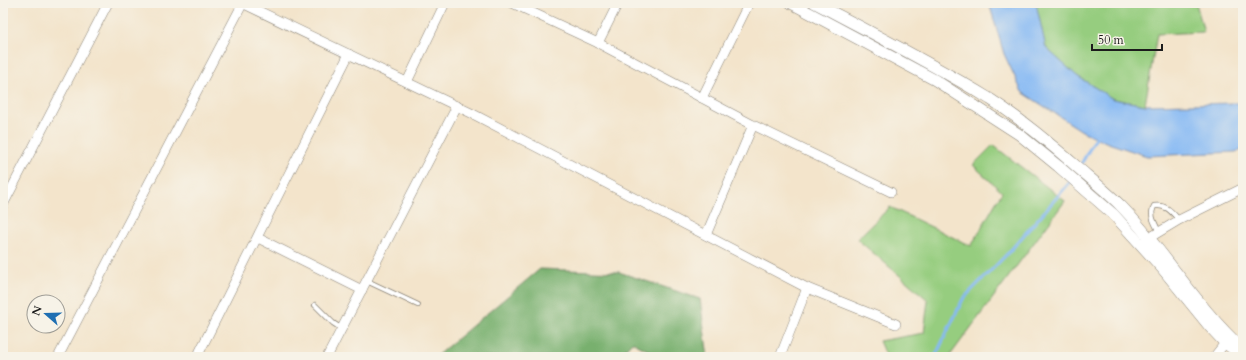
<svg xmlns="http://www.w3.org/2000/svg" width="1246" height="360" viewBox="0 0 1246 360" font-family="Cardo,serif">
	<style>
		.green { fill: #96cd7f; stroke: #59744e }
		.forest { fill: #78b06e; stroke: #4a6645 }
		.water { fill: #86b9f4; stroke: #516a88 }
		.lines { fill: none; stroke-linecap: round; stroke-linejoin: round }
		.stream { stroke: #86b9f4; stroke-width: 3 }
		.service-casing { stroke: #888074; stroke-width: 6 }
		.minor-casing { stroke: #888074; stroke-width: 10 }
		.tertiary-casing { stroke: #888074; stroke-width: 12 }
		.service { stroke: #fff; stroke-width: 4.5 }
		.minor { stroke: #fff; stroke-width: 9 }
		.tertiary { stroke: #fff; stroke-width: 11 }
	</style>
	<rect width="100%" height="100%" fill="#f7f3e8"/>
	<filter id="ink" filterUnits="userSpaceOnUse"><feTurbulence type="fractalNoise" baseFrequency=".025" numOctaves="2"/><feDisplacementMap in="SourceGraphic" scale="8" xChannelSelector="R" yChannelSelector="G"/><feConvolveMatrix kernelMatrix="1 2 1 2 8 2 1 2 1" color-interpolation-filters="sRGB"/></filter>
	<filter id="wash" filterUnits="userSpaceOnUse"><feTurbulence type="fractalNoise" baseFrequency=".012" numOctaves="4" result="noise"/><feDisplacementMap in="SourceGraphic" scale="16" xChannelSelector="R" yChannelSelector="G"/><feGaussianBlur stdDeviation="0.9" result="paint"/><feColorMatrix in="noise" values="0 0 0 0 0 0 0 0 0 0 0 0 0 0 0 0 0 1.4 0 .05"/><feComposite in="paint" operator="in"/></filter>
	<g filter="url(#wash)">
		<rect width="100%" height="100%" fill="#f3e4cb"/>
		<g class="green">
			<path d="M1038 3H1196L1204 32 1157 34 1145 105 1113 99 1077 76 1046 48 1036 6Z"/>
			<path d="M993 145 1065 201 949 357H886L879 341 924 333 928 300 857 239 890 207 971 246 1002 192 973 165Z"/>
		</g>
		<path class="forest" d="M540 269 619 272 700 299 708 357H660L632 342 618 357H435Z"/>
		<path class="water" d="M989 3H1036L1046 48 1077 76 1113 99 1145 105 1238 103 1243 101V150L1235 152 1147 156 1108 143 1082 131 1022 92 1004 54Z"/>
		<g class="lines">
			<g class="stream">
				<path d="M1080 166 1098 134"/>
				<path d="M935 357 963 299 1009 252 1071 181"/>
			</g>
		</g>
	</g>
	<g filter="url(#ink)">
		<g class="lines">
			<defs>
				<g id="service">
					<path d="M1159 232C1155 223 1149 216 1154 206 1166 204 1172 212 1179 220"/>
					<path d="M367 281 418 305"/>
					<path d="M315 305 333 323 342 329"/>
				</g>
				<g id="minor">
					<path d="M242 3 471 113 807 288 896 324"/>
					<path d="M512 3 598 43 753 125 891 192"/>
					<path d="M598 43 618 3"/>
					<path d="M407 82 445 3"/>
					<path d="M702 98 749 3"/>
					<path d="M3 205 108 3"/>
					<path d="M706 235 753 125"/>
					<path d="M258 238 362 290"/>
					<path d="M1145 241 1149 238 1179 220 1243 188"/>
					<path d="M58 357 243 3"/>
					<path d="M197 357 349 54"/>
					<path d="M327 357 457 106"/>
					<path d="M780 357 807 288"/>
					<path d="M1214 357 1225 343"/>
				</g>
				<g id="tertiary">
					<path d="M791 3 935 80 1020 135 1058 166 1114 215 1162 268 1210 327 1225 343 1243 356"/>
					<path d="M815 3C874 34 933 64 990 99 1021 119 1048 142 1076 166 1091 179 1107 192 1121 206 1165 251 1196 307 1243 349"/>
				</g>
			</defs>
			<use href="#service" class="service-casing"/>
			<use href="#minor" class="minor-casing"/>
			<use href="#tertiary" class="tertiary-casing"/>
			<use href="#service" class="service"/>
			<use href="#minor" class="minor"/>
			<use href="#tertiary" class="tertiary"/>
		</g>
	</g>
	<rect width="1246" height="360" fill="none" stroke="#f7f3e8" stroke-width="16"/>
	<g transform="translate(46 314) rotate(290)"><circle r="19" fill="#f7f3e8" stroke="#9f9d96"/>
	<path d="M0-3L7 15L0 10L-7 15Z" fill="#1f6fb2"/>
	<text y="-6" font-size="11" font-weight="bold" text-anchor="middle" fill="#1c1c1c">N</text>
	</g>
	<path d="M1092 44v6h70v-6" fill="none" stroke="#1c1c1c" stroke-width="2"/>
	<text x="1098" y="44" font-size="12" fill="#1c1c1c" stroke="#f7f3e8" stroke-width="3" paint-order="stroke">50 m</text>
</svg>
